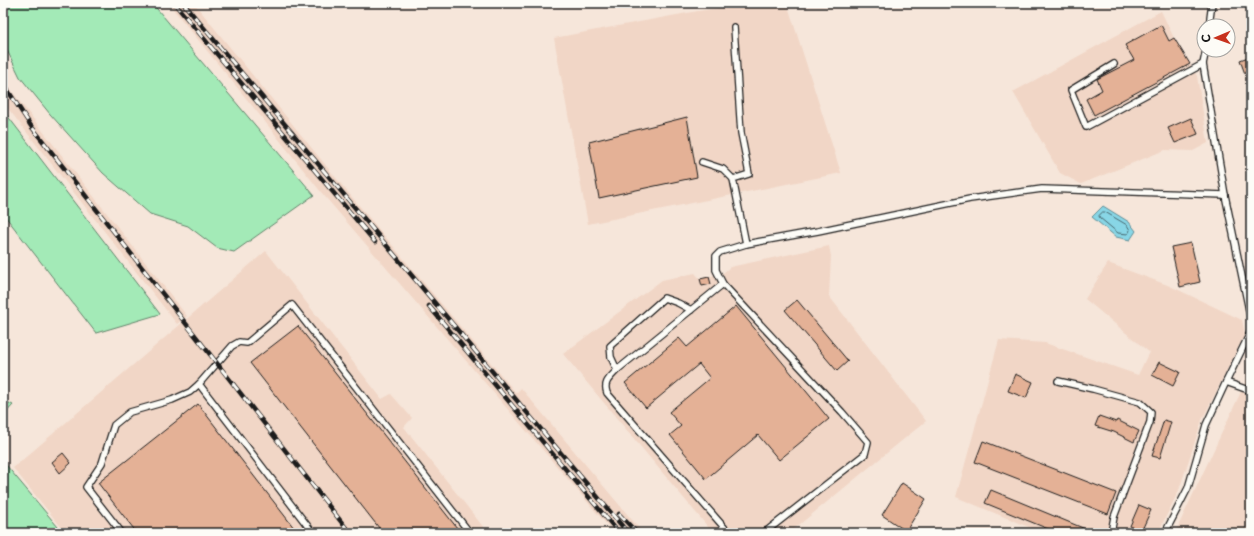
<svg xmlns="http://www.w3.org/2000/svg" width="1254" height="536" viewBox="0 0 1254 536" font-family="'Playpen Sans',sans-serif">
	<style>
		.built { fill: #f1d6c6 }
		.green { fill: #a3eab7; stroke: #60836a }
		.water { fill: #88d6e6; stroke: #5d8c95 }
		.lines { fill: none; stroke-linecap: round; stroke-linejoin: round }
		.shore { stroke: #47666d; stroke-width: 1 }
		.building { fill: #e4b196; stroke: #1c1c1c }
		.lane-casing { stroke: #1c1c1c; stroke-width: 8 }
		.lane { stroke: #fdfcf7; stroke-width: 5.5 }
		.rail-casing { stroke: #1c1c1c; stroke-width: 4.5 }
		.rail { stroke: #fdfcf7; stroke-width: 3; stroke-dasharray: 9; stroke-linecap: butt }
	</style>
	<rect width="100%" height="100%" fill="#f6e6da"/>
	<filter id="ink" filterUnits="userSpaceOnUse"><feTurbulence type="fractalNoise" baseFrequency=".025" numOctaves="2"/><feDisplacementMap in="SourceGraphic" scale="8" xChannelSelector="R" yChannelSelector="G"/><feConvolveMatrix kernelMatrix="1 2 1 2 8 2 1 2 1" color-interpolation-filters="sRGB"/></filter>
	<g filter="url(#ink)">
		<g class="built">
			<path d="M168 3H194L336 178 516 393 521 388 643 533H614L321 192 254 108Z"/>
			<path d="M751 3H787L841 173 588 224 554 38 698 11Z"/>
			<path d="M1161 11 1174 38 1197 76 1208 143 1193 151 1165 150 1081 184 1060 173 1013 92Z"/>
			<path d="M3 80 187 316 177 324 3 102Z"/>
			<path d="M829 246 831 256 829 296 926 421 789 533H713L563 354 662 280 695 273 700 279 723 273 730 267Z"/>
			<path d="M266 251 382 399 391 394 412 418 404 427 488 533H66L13 468Z"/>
			<path d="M1108 263 1170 286 1242 320 1245 334 1202 420 1179 490 1158 533H1043L956 497 999 340 1045 343 1138 375 1149 352 1085 299Z"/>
			<path d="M1251 371V533H1175L1238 398Z"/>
		</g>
		<g class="green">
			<path d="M3 3H152L314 195 234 252 217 248 188 226 150 214 103 173 50 114 20 77 3 42Z"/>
			<path d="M3 110 160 314 96 333 5 216 3 217Z"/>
			<path d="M3 400 13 405 3 416Z"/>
			<path d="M3 463 6 465 63 533H3Z"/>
		</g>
		<path class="water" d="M1103 206 1129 222 1136 231 1130 240 1116 237 1092 217Z"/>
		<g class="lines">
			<path class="shore" d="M1103 212H1105L1127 225 1130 230 1128 234 1118 233 1100 218 1099 216Z"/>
		</g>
		<g class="building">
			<path d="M1161 25 1169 41 1174 38 1190 64 1094 115 1086 99 1102 90 1097 79 1134 60 1125 45Z"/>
			<path d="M1251 56V71L1245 74 1240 60Z"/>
			<path d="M687 117 697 177 599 198 589 142Z"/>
			<path d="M1191 118 1198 134 1175 143 1168 128Z"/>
			<path d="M1191 243 1200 282 1180 287 1171 247Z"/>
			<path d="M709 277 711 284 702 286 700 279Z"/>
			<path d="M797 300 848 361 837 371 785 310Z"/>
			<path d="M736 306 829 419 779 460 758 435 706 479 670 435 681 426 669 412 710 378 699 364 646 408 625 383 679 338 687 347Z"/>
			<path d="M298 326 461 533H383L250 363Z"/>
			<path d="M1159 362 1180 372 1173 386 1152 375Z"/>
			<path d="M1015 374 1033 382 1026 398 1008 391Z"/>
			<path d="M198 404 298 533H137L98 483Z"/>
			<path d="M1099 416 1116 422 1117 420 1139 431 1134 442 1114 432 1095 426Z"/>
			<path d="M1164 420 1171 422 1160 458 1152 456Z"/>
			<path d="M983 441 1116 493 1108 514 975 462Z"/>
			<path d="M63 453 71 463 60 473 52 462Z"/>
			<path d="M902 483 926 499 906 531 882 515Z"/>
			<path d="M991 490 1095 533H1058L985 503Z"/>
			<path d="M1139 505 1151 510 1141 532 1130 526Z"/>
		</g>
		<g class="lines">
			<defs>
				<g id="lane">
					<path d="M1209 26 1212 3"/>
					<path d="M734 27 741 133 749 174 733 179 746 244"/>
					<path d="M1206 50 1203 64 1225 195 1251 320"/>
					<path d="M1114 64 1071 90 1086 127 1203 64"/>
					<path d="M702 162 723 169 733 179"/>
					<path d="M723 284 617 370C610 378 603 382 607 393L729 533"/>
					<path d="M617 370 611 357 610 346 664 298 678 303 691 310"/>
					<path d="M1058 381 1093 389 1140 402 1151 412 1150 422 1114 517 1111 533"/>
					<path d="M1226 382 1251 391"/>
					<path d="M122 533 86 487 102 463 114 425 130 412 172 400 190 392 199 384"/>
					<path d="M313 533 199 384 232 346 239 342 247 343 292 305 470 533"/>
					<path d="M764 533 865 454 868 442 842 412 723 284 716 270V256L720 252 746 244 818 231 970 199 1042 189 1225 195"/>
					<path d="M1165 533 1188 488 1206 425 1226 382 1251 331"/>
				</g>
			</defs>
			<use href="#lane" class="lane-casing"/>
			<use href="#lane" class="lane"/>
			<defs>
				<g id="rail">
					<path d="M174 3 375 242"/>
					<path d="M183 3 628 533"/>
					<path d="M3 83 31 126 350 533"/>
					<path d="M429 306 619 533"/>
					<path d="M619 514 637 533"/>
				</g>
			</defs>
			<use href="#rail" class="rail-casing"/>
			<use href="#rail" class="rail"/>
		</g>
	</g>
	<rect width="1254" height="536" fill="none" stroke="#fdfcf7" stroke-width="16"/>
	<rect x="8" y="8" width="1238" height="520" fill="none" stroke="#1c1c1c" stroke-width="1.5" filter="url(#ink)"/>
	<g transform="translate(1216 38) rotate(268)"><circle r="19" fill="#fdfcf7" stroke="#a3a29f"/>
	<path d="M0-3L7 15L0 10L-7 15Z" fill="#c8321e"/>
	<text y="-6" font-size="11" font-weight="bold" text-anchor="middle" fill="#1c1c1c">С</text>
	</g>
</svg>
